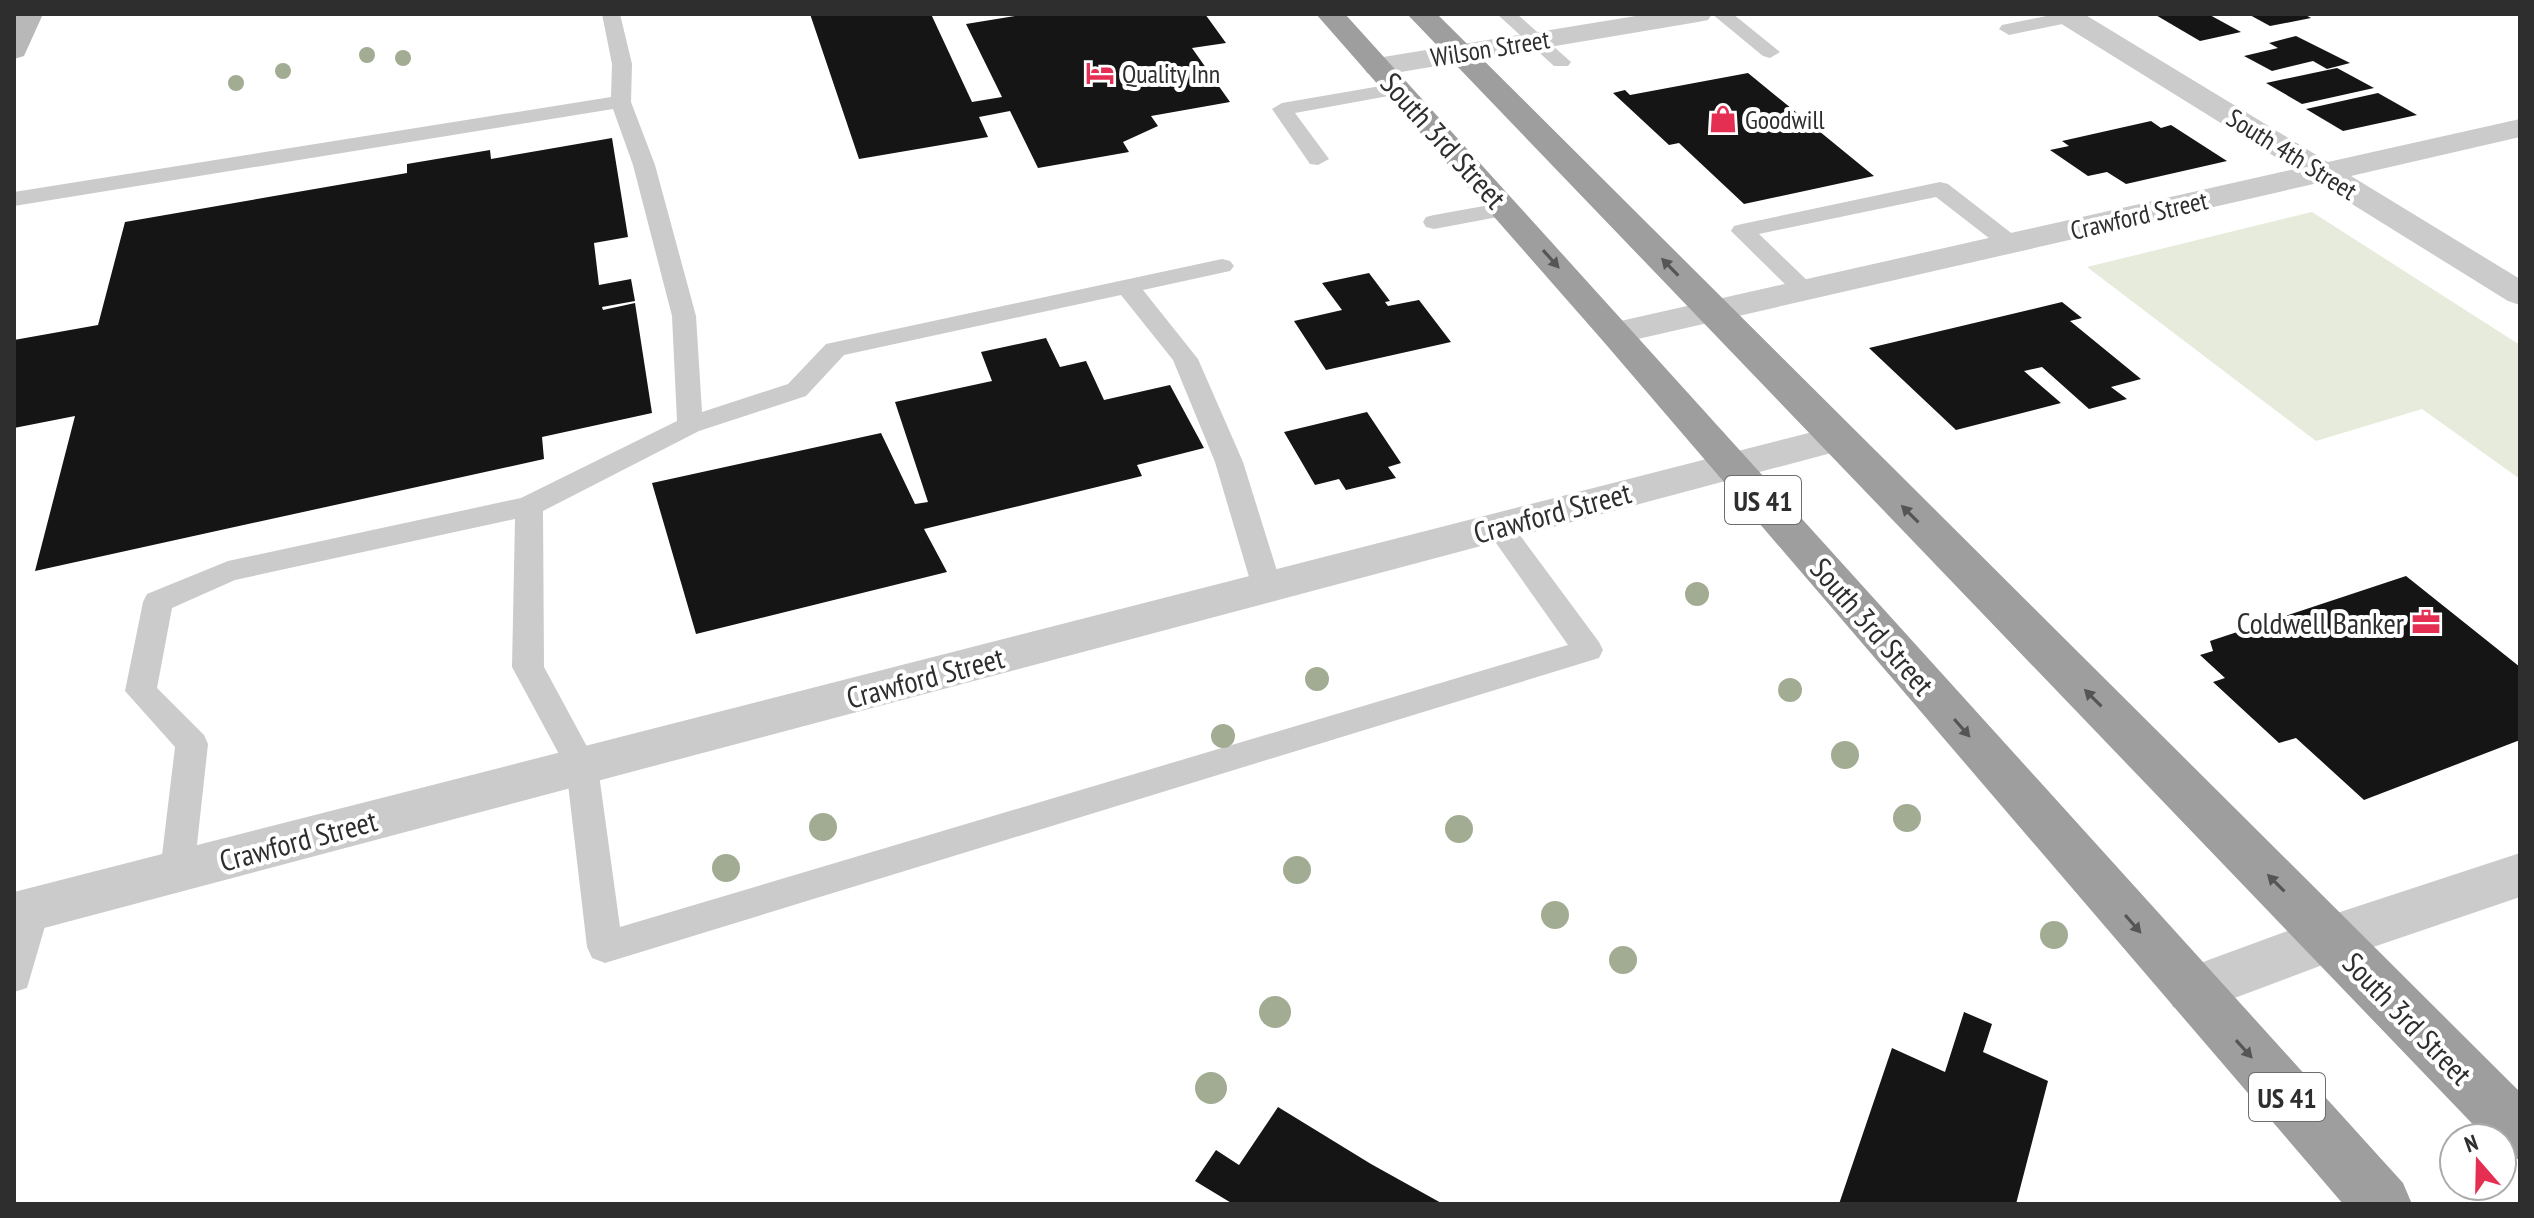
<svg xmlns="http://www.w3.org/2000/svg" width="2534" height="1218" viewBox="0 0 2534 1218" font-family="'PT Sans Narrow',sans-serif">
	<style>
		.green { fill: #e6ebdb }
		.building { fill: #151515 }
		.lines { fill: none; stroke-linecap: round; stroke-linejoin: round }
		.service { fill: #cbcbcb; fill-rule: evenodd }
		.minor { fill: #cbcbcb; fill-rule: evenodd }
		.secondary { fill: #b8b8b8; fill-rule: evenodd }
		.trunk { fill: #9e9e9e; fill-rule: evenodd }
		.tree { fill: #a2ac93 }
		.oneway { fill: #555 }
		.labels { text-anchor: middle; dominant-baseline: central; stroke-width: 8; stroke-linejoin: round; paint-order: stroke }
		.far-street-label { font-size: 26px; fill: #2e2e2e; stroke: #fff }
		.far-poi-label { font-size: 26px; fill: #2e2e2e; stroke: #fff; text-anchor: start }
		.shield { fill: #fff; stroke: #6d6d6d; stroke-width: 2 }
		.shield-label { font-size: 28px; font-weight: bold; fill: #2e2e2e }
		.street-label { font-size: 30px; fill: #2e2e2e; stroke: #fff }
		.poi-label { font-size: 30px; fill: #2e2e2e; stroke: #fff; text-anchor: end }
	</style>
	<rect width="100%" height="100%" fill="#fff"/>
	<path class="green" d="M2312 212 2520 345V479L2422 409 2316 441 2087 267Z"/>
	<g class="building">
		<path d="M810 14H931L972 102 1002 97 966 24 1027 14H1205L1226 43 1192 48 1230 102 1151 116 1158 126 1123 142 1129 152 1038 168 1010 111 979 117 988 137 859 159Z"/>
		<path d="M2154 14H2208L2241 32 2200 41Z"/>
		<path d="M2248 14H2304L2311 18 2270 26Z"/>
		<path d="M2296 36 2350 63 2327 69 2313 61 2272 71 2244 56 2278 48 2269 43Z"/>
		<path d="M2337 68 2374 88 2302 104 2266 83Z"/>
		<path d="M1748 73 1874 176 1744 204 1679 143 1669 145 1613 93 1625 90 1630 95Z"/>
		<path d="M2378 93 2417 115 2343 131 2306 109Z"/>
		<path d="M2151 121 2161 128 2171 125 2227 161 2126 184 2107 172 2088 176 2050 150 2069 146 2062 141Z"/>
		<path d="M612 138 628 237 594 243 599 285 631 279 635 301 602 307 603 310 635 303 652 413 542 437 544 459 35 571 75 416 14 428V340L98 325 125 222 407 173V164L490 150 491 159Z"/>
		<path d="M1369 273 1390 301 1385 302 1388 306 1419 300 1451 342 1326 370 1294 321 1342 310 1322 283Z"/>
		<path d="M2062 302 2082 318 2070 321 2141 379 2111 387 2127 399 2089 409 2042 367 2024 371 2061 403 1956 430 1869 348Z"/>
		<path d="M1046 338 1060 367 1086 361 1104 400 1170 385 1204 448 1137 465 1142 476 924 529 947 572 696 634 652 483 881 433 915 504 928 502 895 402 992 381 981 352Z"/>
		<path d="M1367 412 1401 463 1388 467 1396 478 1346 490 1339 479 1315 485 1284 432Z"/>
		<path d="M2406 576 2520 667V740L2364 800 2296 738 2279 743 2213 682 2225 678 2200 655 2213 651 2210 641Z"/>
		<path d="M1964 1012 1992 1024 1983 1052 2048 1081 2016 1204H1839L1892 1048 1945 1072Z"/>
		<path d="M1278 1107 1371 1164 1443 1204H1233L1195 1181 1216 1150 1239 1165Z"/>
	</g>
	<g class="lines">
		<g class="service">
			<path d="M602 14H620L632 64 631 102 655 165 696 316 702 412 788 384 826 344 1222 259 1230 261 1234 266 1230 271 1143 290 1198 359 1243 462 1282 587 1277 594 1267 597 1257 594 1252 587 1215 462 1173 360 1121 295 844 355 806 396 699 431 543 511 544 667 598 767 620 927 1568 645 1484 526 1488 519 1498 516 1508 519 1599 642 1603 650 1599 658 605 963 592 958 587 947 566 767 512 667 515 519 235 580 172 608 157 688 204 735 208 744 194 872 189 882 177 887 165 882 160 872 175 747 125 691 143 602 147 594 228 561 521 498 677 421 672 316 633 165 613 109 14 206V192L611 97 612 64Z"/>
			<path d="M1497 14H1517L1571 62 1568 66H1554Z"/>
			<path d="M1712 14H1733L1780 52 1770 58 1763 56Z"/>
			<path d="M2056 14H2077L2079 17 2077 21 2009 35 1999 29 2002 25Z"/>
			<path d="M1398 83 1405 85 1408 89 1405 93 1295 113 1329 159 1318 165 1310 164 1272 109 1282 103Z"/>
			<path d="M1940 182 1948 184 2019 239 2023 244 2019 249H2003L1936 197 1759 234 1813 286 1817 291 1813 296H1797L1731 231 1734 226 1742 224Z"/>
			<path d="M1506 202 1517 209 1514 214 1434 229 1426 227 1423 222 1426 217 1434 215Z"/>
			<path d="M32 894 45 898 50 909 27 988 14 992V910L19 898Z"/>
		</g>
		<g class="minor">
			<path d="M1648 14H1712L1708 20 1698 22 1377 76 1367 73 1363 67 1367 61 1377 58Z"/>
			<path d="M2051 14H2084L2328 162 2520 119V137L2351 176 2520 279V305L2508 301 2318 183 1616 344 1603 341 1598 333 1603 325 1616 322 2295 169 2055 20Z"/>
			<path d="M1836 426 1850 430 1856 439 1850 448 14 936V892Z"/>
			<path d="M2520 853V897L2341 958 2192 1014 2173 1007 2165 990 2173 973 2331 915Z"/>
		</g>
		<path class="secondary" d="M15 14H43L24 56 14 59Z"/>
		<g class="trunk">
			<path d="M1316 14H1345L2403 1183 2412 1204H2343L1603 341Z"/>
			<path d="M1407 14H1437L2520 1092V1160L2502 1153V1138H2486Z"/>
		</g>
	</g>
	<g class="tree">
		<circle cx="367" cy="55" r="8"/>
		<circle cx="403" cy="58" r="8"/>
		<circle cx="283" cy="71" r="8"/>
		<circle cx="236" cy="83" r="8"/>
		<circle cx="1697" cy="594" r="12"/>
		<circle cx="1317" cy="679" r="12"/>
		<circle cx="1790" cy="690" r="12"/>
		<circle cx="1223" cy="736" r="12"/>
		<circle cx="1845" cy="755" r="14"/>
		<circle cx="1907" cy="818" r="14"/>
		<circle cx="823" cy="827" r="14"/>
		<circle cx="1459" cy="829" r="14"/>
		<circle cx="726" cy="868" r="14"/>
		<circle cx="1297" cy="870" r="14"/>
		<circle cx="1555" cy="915" r="14"/>
		<circle cx="2054" cy="935" r="14"/>
		<circle cx="1623" cy="960" r="14"/>
		<circle cx="1275" cy="1012" r="16"/>
		<circle cx="1211" cy="1088" r="16"/>
	</g>
	<defs><path id="oneway-solid" d="M-6-.8H1V-3.2L6.5 0L1 3.2V.8H-6Z" transform="scale(2)"/></defs>
	<g class="oneway">
		<use href="#oneway-solid" transform="translate(1551 259) rotate(48)"/>
		<use href="#oneway-solid" transform="translate(1670 267) rotate(-134)"/>
		<use href="#oneway-solid" transform="translate(1910 514) rotate(-135)"/>
		<use href="#oneway-solid" transform="translate(2093 698) rotate(-135)"/>
		<use href="#oneway-solid" transform="translate(1962 728) rotate(49)"/>
		<use href="#oneway-solid" transform="translate(2276 883) rotate(-135)"/>
		<use href="#oneway-solid" transform="translate(2133 924) rotate(49)"/>
		<use href="#oneway-solid" transform="translate(2244 1049) rotate(48)"/>
	</g>
	<defs>
		<symbol id="hotel-bare" viewBox="-9 -9 18 18"><path d="M-6-4.5h1.5V1H6V5H4.5V3h-9V5H-6ZM-4 0a1.8 1.8 0 1 1 3.6 0ZM.5 0V-2.5h3Q6-2.5 6 0Z" fill="#e52f52" stroke="#fff" stroke-width="2.5" paint-order="stroke"/></symbol>
		<symbol id="shop-bare" viewBox="-9 -9 18 18"><path d="M-5-2.5h2.3a2.7 3.5 0 0 1 5.4 0H5L5.5 6h-11ZM-1.5-2.5h3a1.5 2.3 0 0 0-3 0Z" fill="#e52f52" stroke="#fff" stroke-width="2.5" paint-order="stroke"/></symbol>
		<symbol id="office-bare" viewBox="-9 -9 18 18"><path d="M-6-3h4V-5.5h4V-3h4V5H-6ZM-1-4.5V-3h2v-1.5ZM-6 0V1H6V0Z" fill="#e52f52" stroke="#fff" stroke-width="2.5" paint-order="stroke"/></symbol>
	</defs>
	<g fill-rule="evenodd">
		<use href="#hotel-bare" x="1080" y="53" width="40" height="40"/>
		<use href="#shop-bare" x="1703" y="99" width="40" height="40"/>
		<use href="#office-bare" x="2406" y="602" width="40" height="40"/>
	</g>
	<g class="labels">
		<g class="far-street-label">
			<text transform="translate(1490 48) rotate(-9)">Wilson Street</text>
			<text transform="translate(2292 154) rotate(32)">South 4th Street</text>
			<text transform="translate(2139 215) rotate(-13)">Crawford Street</text>
		</g>
		<g class="far-poi-label">
			<text x="1122" y="73">Quality Inn</text>
			<text x="1745" y="119">Goodwill</text>
		</g>
		<g class="shield">
			<rect x="1725" y="476" width="76" height="48" rx="6"/>
			<rect x="2249" y="1073" width="76" height="48" rx="6"/>
		</g>
		<g class="shield-label">
			<text x="1763" y="500">US 41</text>
			<text x="2287" y="1097">US 41</text>
		</g>
		<g class="street-label">
			<text transform="translate(1444 140) rotate(48)">South 3rd Street</text>
			<text transform="translate(1552 512) rotate(-15)">Crawford Street</text>
			<text transform="translate(1873 626) rotate(49)">South 3rd Street</text>
			<text transform="translate(925 677) rotate(-15)">Crawford Street</text>
			<text transform="translate(298 840) rotate(-15)">Crawford Street</text>
			<text transform="translate(2408 1018) rotate(46)">South 3rd Street</text>
		</g>
		<g class="poi-label">
			<text x="2404" y="622">Coldwell Banker</text>
		</g>
	</g>
	<rect width="2534" height="1218" fill="none" stroke="#2e2e2e" stroke-width="32"/>
	<g transform="translate(2478 1162) rotate(340)"><circle r="38" fill="#ffffff" stroke="#ababab" stroke-width="2"/>
	<path d="M0-6L14 30L0 20L-14 30Z" fill="#e52f52"/>
	<text y="-12" font-size="22" font-weight="bold" text-anchor="middle" fill="#2e2e2e">N</text>
	</g>
</svg>
